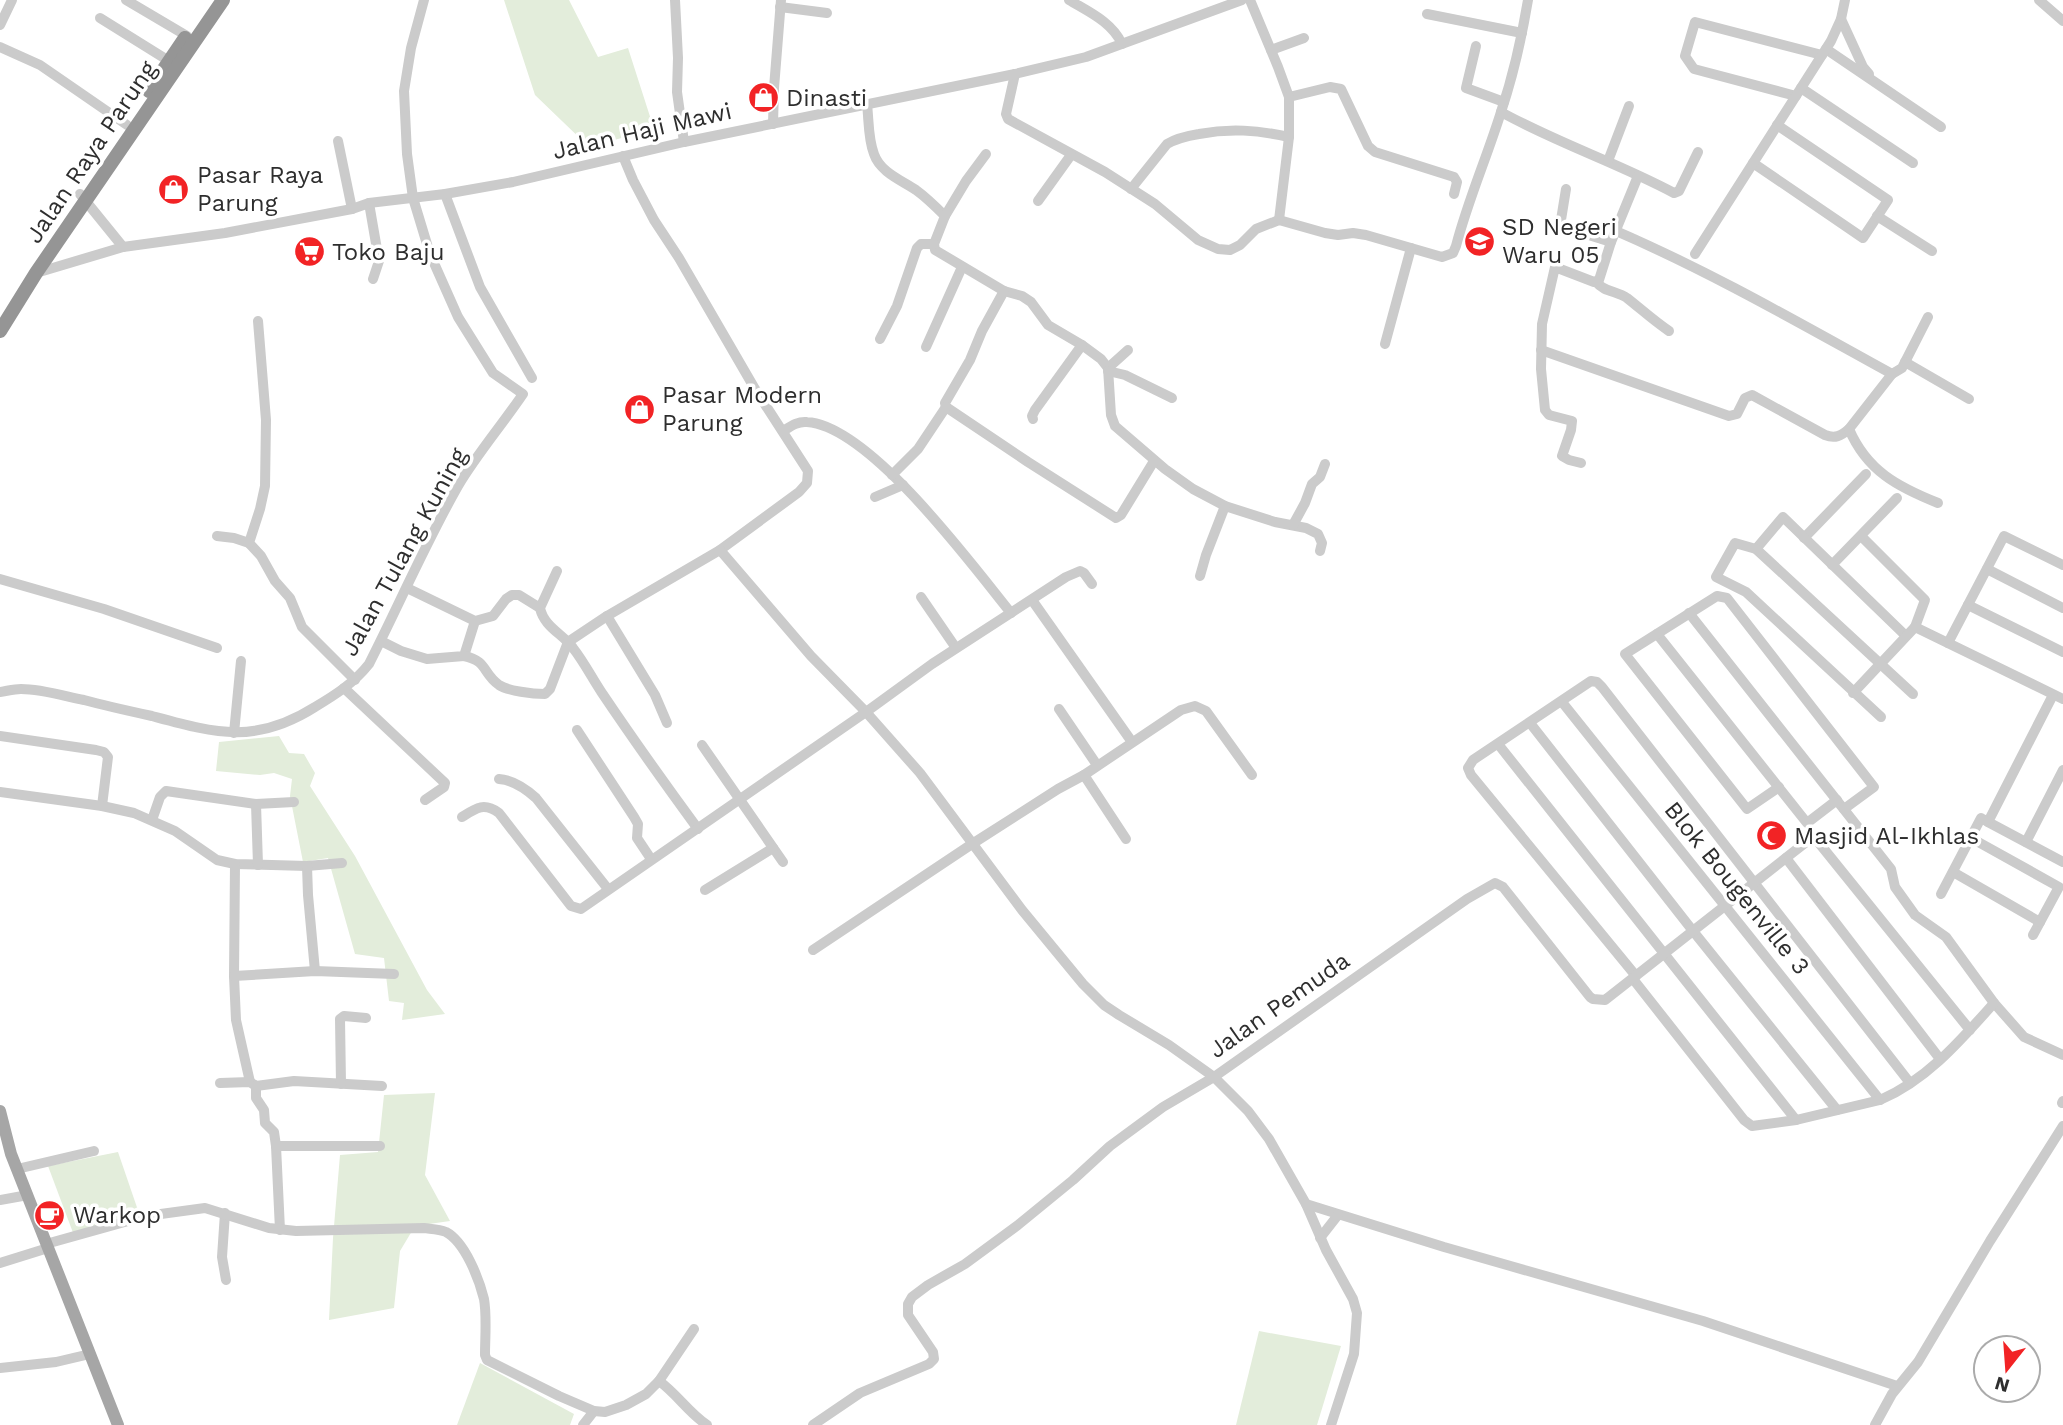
<svg xmlns="http://www.w3.org/2000/svg" width="2063" height="1425" viewBox="0 0 2063 1425" font-family="'Work Sans',sans-serif">
	<style>
		.green { fill: #e3eddb }
		.lines { fill: none; stroke-linecap: round; stroke-linejoin: round }
		.minor { stroke: #cbcbcb; stroke-width: 10 }
		.major { stroke: #a6a6a6; stroke-width: 12 }
		.highway { stroke: #959595; stroke-width: 14 }
		.labels { text-anchor: middle; dominant-baseline: central; stroke-width: 7; stroke-linejoin: round; paint-order: stroke }
		.poi-label { font-size: 24px; fill: #2e2e2e; stroke: #fff; text-anchor: start }
		.street-label { font-size: 24px; fill: #2e2e2e; stroke: #fff }
	</style>
	<rect width="100%" height="100%" fill="#fff"/>
	<g class="green">
		<path d="M504 0H569L598 57 628 48 654 129 589 147 535 95Z"/>
		<path d="M279 736 289 753 304 754 315 773 310 786 355 856 427 990 445 1014 402 1020 404 1003 389 1001 384 958 355 954 328 858 303 862 290 796 292 779 274 773 260 775 216 771 219 742Z"/>
		<path d="M435 1093 425 1175 450 1221 415 1226 400 1251 394 1308 329 1320 333 1238 340 1155 378 1152 384 1095Z"/>
		<path d="M118 1152 142 1222 75 1238 48 1166Z"/>
		<path d="M1259 1331 1341 1346 1317 1425H1236Z"/>
		<path d="M480 1363 574 1414 570 1425H457Z"/>
	</g>
	<g class="lines">
		<g class="minor">
			<path d="M126 0 187 36"/>
			<path d="M675 0 678 58 677 92 684 142"/>
			<path d="M1069 0C1089 12 1112 22 1122 44"/>
			<path d="M1250 0 1278 67 1289 97 1330 87 1341 89 1368 146 1375 152 1454 177 1457 182 1454 194"/>
			<path d="M2039 0 2063 21"/>
			<path d="M780 7 827 13"/>
			<path d="M1427 14 1522 33"/>
			<path d="M100 18 169 61"/>
			<path d="M1841 19 1863 67 1869 74"/>
			<path d="M0 25 12 0"/>
			<path d="M1476 46 1466 88 1504 102"/>
			<path d="M0 47 40 65 127 125"/>
			<path d="M1826 49 1941 127"/>
			<path d="M1271 50 1304 38"/>
			<path d="M1015 74 1006 114 1008 119 1105 172 1155 204 1198 240 1218 249 1230 250 1240 245 1256 229 1279 220 1325 233 1338 235 1353 233 1366 235 1442 257 1453 253 1456 246C1468 200 1487 157 1501 112 1513 76 1522 36 1528 0"/>
			<path d="M1801 88 1913 163"/>
			<path d="M1796 96 1694 69 1685 56 1695 22 1822 55"/>
			<path d="M867 104C869 121 868 139 874 154 880 172 901 180 916 190 927 198 936 207 945 216L934 244 935 250 1004 291 1022 296 1031 302 1048 325 1082 345 1101 359 1108 368 1111 415 1115 426 1165 469 1193 489 1225 506 1275 522 1306 528 1318 534 1322 543 1320 551"/>
			<path d="M1501 112C1557 143 1618 163 1674 193L1679 191 1698 152"/>
			<path d="M773 124 774 88 781 0"/>
			<path d="M338 141 352 209"/>
			<path d="M623 156 633 180 654 220 679 258 755 389 808 471 807 483 799 492 720 550 811 656 866 712 920 773 1022 910 1083 984 1104 1005 1119 1015 1169 1045 1214 1077 1248 1111 1269 1139 1306 1204 1326 1250 1353 1299 1357 1313 1354 1354 1331 1425"/>
			<path d="M1608 161 1629 106"/>
			<path d="M1753 163 1863 238 1888 200 1777 125"/>
			<path d="M1131 189 1167 144C1177 138 1187 136 1199 134 1230 128 1257 130 1289 137"/>
			<path d="M1566 189 1560 226 1611 242"/>
			<path d="M80 194 123 247"/>
			<path d="M445 194 480 287 532 378"/>
			<path d="M1038 201 1071 155"/>
			<path d="M369 203 379 261 373 279"/>
			<path d="M945 216 966 181 986 154"/>
			<path d="M1877 216 1932 251"/>
			<path d="M1279 220 1289 137V97"/>
			<path d="M1616 231C1711 272 1801 324 1892 374"/>
			<path d="M1695 254 1831 41 1841 19 1845 0"/>
			<path d="M36 273 123 247 225 233 352 209 369 203 445 194 513 182 684 142 1015 74 1086 57 1242 0"/>
			<path d="M1596 282C1604 292 1617 291 1627 298 1641 309 1654 321 1669 331"/>
			<path d="M1004 291 982 331 970 360 945 403 946 407 1028 462 1116 518 1121 515 1154 461"/>
			<path d="M258 321 266 420 265 486 260 509 249 543 261 556 275 581 290 598 302 627 355 680"/>
			<path d="M880 339 897 306 917 248 921 244H934"/>
			<path d="M1385 344 1411 248"/>
			<path d="M926 347 962 267"/>
			<path d="M1541 350 1729 416 1737 414 1745 398 1752 395 1825 435C1835 439 1841 436 1849 429L1892 374 1902 368 1928 317"/>
			<path d="M1905 362 1969 399"/>
			<path d="M1108 368 1128 350"/>
			<path d="M1108 371 1125 375 1172 398"/>
			<path d="M1033 419 1032 416 1035 410 1082 345"/>
			<path d="M1849 429C1867 471 1898 487 1938 503"/>
			<path d="M783 431C791 426 798 421 807 422 870 426 972 565 1011 613"/>
			<path d="M1581 463 1569 460 1562 456 1571 430 1572 421 1549 415 1545 410 1541 369 1542 324 1555 267 1594 282 1599 280 1611 242 1638 176"/>
			<path d="M892 475 918 449 946 407"/>
			<path d="M875 497 903 485"/>
			<path d="M1293 525 1305 503 1312 484 1320 477 1325 464"/>
			<path d="M217 536 234 538 249 543"/>
			<path d="M1861 536 1925 600 1915 627"/>
			<path d="M1804 538 1866 474"/>
			<path d="M1756 549 1783 517 1906 636"/>
			<path d="M1832 565 1897 498"/>
			<path d="M1987 569 2063 608"/>
			<path d="M557 571 540 608C544 627 563 634 573 648 584 662 592 678 602 693 633 739 665 784 698 829"/>
			<path d="M1200 576 1206 555 1225 506"/>
			<path d="M0 579 104 609 217 648"/>
			<path d="M407 588 475 621 493 616 506 599 512 595H519L540 608"/>
			<path d="M921 597 956 648"/>
			<path d="M1032 600 1132 742"/>
			<path d="M1968 605 2063 652"/>
			<path d="M1689 613 1891 869 1895 887 1915 915 1946 937 1994 1003 2024 1037 2063 1055"/>
			<path d="M607 616 655 695 667 723"/>
			<path d="M1657 634 1807 823 1837 800"/>
			<path d="M381 641 401 651 427 659 464 656 475 621"/>
			<path d="M1948 643 2004 536 2063 565"/>
			<path d="M464 656C488 661 482 673 499 685 508 691 533 694 545 694L550 689 568 642 607 616 720 550"/>
			<path d="M344 688 445 783 444 787 425 800"/>
			<path d="M0 692C7 691 14 689 21 689 42 689 64 696 84 700 106 706 129 711 152 716 215 733 255 745 315 707 335 695 354 683 369 664 399 605 425 544 458 486 477 454 502 425 523 394L493 373 458 317 430 254 413 198 407 154 404 91 411 48 424 0"/>
			<path d="M1853 693 1915 627 2063 699"/>
			<path d="M2053 695 1988 822 2063 862"/>
			<path d="M1562 702 1880 1100"/>
			<path d="M1059 709 1097 765"/>
			<path d="M1881 717 1746 592 1716 577 1735 543 1756 549 1913 694"/>
			<path d="M1530 723 1693 931 1837 1110"/>
			<path d="M577 730 634 817 638 824 637 838 651 859"/>
			<path d="M234 733 241 661"/>
			<path d="M0 736 96 750 104 752 108 757 102 806"/>
			<path d="M1498 744 1796 1120"/>
			<path d="M702 745 783 862"/>
			<path d="M1084 775 1126 839"/>
			<path d="M499 779C513 780 525 788 536 798L608 889"/>
			<path d="M1779 787 1747 809 1625 654 1717 596 1727 598 1874 787 1844 809"/>
			<path d="M0 792 102 806 134 813 175 831 217 860 235 864 307 866 342 863"/>
			<path d="M256 804 258 865"/>
			<path d="M462 817C476 808 484 802 499 813L571 906 581 909 866 712 932 664 1066 577 1080 571 1084 573 1092 584"/>
			<path d="M152 820 160 797 166 791 256 804 294 802"/>
			<path d="M1971 838 2059 887 2033 935"/>
			<path d="M2026 842 2063 770"/>
			<path d="M1786 858 1940 1059"/>
			<path d="M235 864 234 976 236 1020 250 1082"/>
			<path d="M307 866 308 895 315 971"/>
			<path d="M1953 872 2040 922"/>
			<path d="M705 890 773 848"/>
			<path d="M1941 894 1981 818 1988 822"/>
			<path d="M813 950 972 844 1058 789 1084 775 1181 710 1195 706 1206 711 1252 775"/>
			<path d="M234 976 315 971 394 974"/>
			<path d="M1636 976 1471 775 1468 768 1473 760 1591 681 1597 682 1602 687 1910 1083"/>
			<path d="M1633 979 1744 1120 1752 1126 1796 1120 1880 1100C1927 1080 1961 1040 1994 1003"/>
			<path d="M220 1083 250 1082 256 1086 294 1081 382 1086"/>
			<path d="M341 1084 340 1019 344 1016 366 1018"/>
			<path d="M256 1086V1098L264 1110 265 1123 274 1132 276 1146 280 1230"/>
			<path d="M2062 1103 2063 1101"/>
			<path d="M276 1146H380"/>
			<path d="M17 1169 94 1151"/>
			<path d="M0 1200 28 1195"/>
			<path d="M1306 1204 1444 1247 1703 1321 1897 1386"/>
			<path d="M225 1213 222 1257 226 1280"/>
			<path d="M1320 1238 1338 1215"/>
			<path d="M46 1244 146 1216 205 1208 269 1228 296 1231 424 1228C431 1229 439 1229 446 1232 465 1242 479 1279 484 1299 487 1316 485 1337 485 1355L487 1360 559 1396 594 1411 605 1412 626 1405 646 1394 659 1381 694 1329"/>
			<path d="M0 1263 48 1248"/>
			<path d="M0 1368 56 1362 90 1354"/>
			<path d="M659 1381C677 1394 689 1413 707 1425"/>
			<path d="M583 1425 594 1411"/>
			<path d="M813 1425 860 1393 929 1364 934 1359 933 1352 908 1315V1304L912 1297 928 1285 965 1264 1018 1225 1073 1180 1110 1146 1163 1107 1214 1077 1467 899 1495 883 1503 887 1590 997 1593 999 1605 1000 1810 839 1815 838 1970 1030"/>
			<path d="M1875 1425 1892 1394 1918 1362 1990 1241 2063 1126"/>
		</g>
		<path class="major" d="M0 1111 11 1154 118 1425"/>
		<g class="highway">
			<path d="M149 91 185 38"/>
			<path d="M0 331 36 273 223 0"/>
		</g>
	</g>
	<defs>
		<symbol id="shop-disc" viewBox="-11 -11 22 22"><circle r="9.5" fill="#f22325" stroke="#fff"/><path d="M-5-2.5h2.3a2.7 3.5 0 0 1 5.4 0H5L5.5 6h-11ZM-1.5-2.5h3a1.5 2.3 0 0 0-3 0Z" fill="#fff"/></symbol>
		<symbol id="school-disc" viewBox="-11 -11 22 22"><circle r="9.5" fill="#f22325" stroke="#fff"/><path d="M0-5L7-2L0 1L-7-2ZM-4 1L0 2.5L4 1V4Q0 6-4 4Z" fill="#fff"/></symbol>
		<symbol id="supermarket-disc" viewBox="-11 -11 22 22"><circle r="9.5" fill="#f22325" stroke="#fff"/><path d="M-6-5.5h2.5l.6 2H6L4.5 2H-2.5L-4.4-4H-6ZM-1.5 3.2a1.3 1.3 0 1 0 .1 0ZM3 3.2a1.3 1.3 0 1 0 .1 0Z" fill="#fff"/></symbol>
		<symbol id="mosque-disc" viewBox="-11 -11 22 22"><circle r="9.5" fill="#f22325" stroke="#fff"/><path d="M3.5-4.9A6 6 0 1 0 3.5 4.9A5 5 0 1 1 3.5-4.9Z" fill="#fff"/></symbol>
		<symbol id="cafe-disc" viewBox="-11 -11 22 22"><circle r="9.5" fill="#f22325" stroke="#fff"/><path d="M-5.5-4.5H6V0H3Q3 3.5 0 3.5H-2.5Q-5.5 3.5-5.5 0ZM3-3.2v2h1.7v-2ZM-6 4.5H4V6H-6Z" fill="#fff"/></symbol>
	</defs>
	<g fill-rule="evenodd">
		<use href="#shop-disc" x="746" y="80" width="35" height="35"/>
		<use href="#shop-disc" x="156" y="172" width="35" height="35"/>
		<use href="#school-disc" x="1462" y="224" width="35" height="35"/>
		<use href="#supermarket-disc" x="292" y="234" width="35" height="35"/>
		<use href="#shop-disc" x="622" y="392" width="35" height="35"/>
		<use href="#mosque-disc" x="1754" y="818" width="35" height="35"/>
		<use href="#cafe-disc" x="32" y="1198" width="35" height="35"/>
	</g>
	<g class="labels">
		<g class="poi-label">
			<text x="786" y="98">Dinasti</text>
			<text x="197" y="175">Pasar Raya<tspan x="197" dy="28">Parung</tspan></text>
			<text x="1502" y="227">SD Negeri<tspan x="1502" dy="28">Waru 05</tspan></text>
			<text x="332" y="252">Toko Baju</text>
			<text x="662" y="395">Pasar Modern<tspan x="662" dy="28">Parung</tspan></text>
			<text x="1794" y="836">Masjid Al-Ikhlas</text>
			<text x="73" y="1215">Warkop</text>
		</g>
		<g class="street-label">
			<text transform="translate(642 131) rotate(-13)">Jalan Haji Mawi</text>
			<text transform="translate(91 152) rotate(-56)">Jalan Raya Parung</text>
			<text transform="translate(404 552) rotate(-61)">Jalan Tulang Kuning</text>
			<text transform="translate(1737 888) rotate(51)">Blok Bougenville 3</text>
			<text transform="translate(1279 1005) rotate(-35)">Jalan Pemuda</text>
		</g>
	</g>
	<g transform="translate(2007 1369) rotate(197)"><circle r="33" fill="#ffffff" stroke="#ababab" stroke-width="2"/>
	<path d="M0-5L12 26L0 18L-12 26Z" fill="#f22325"/>
	<text y="-10" font-size="19" font-weight="bold" text-anchor="middle" fill="#2e2e2e">N</text>
	</g>
</svg>
